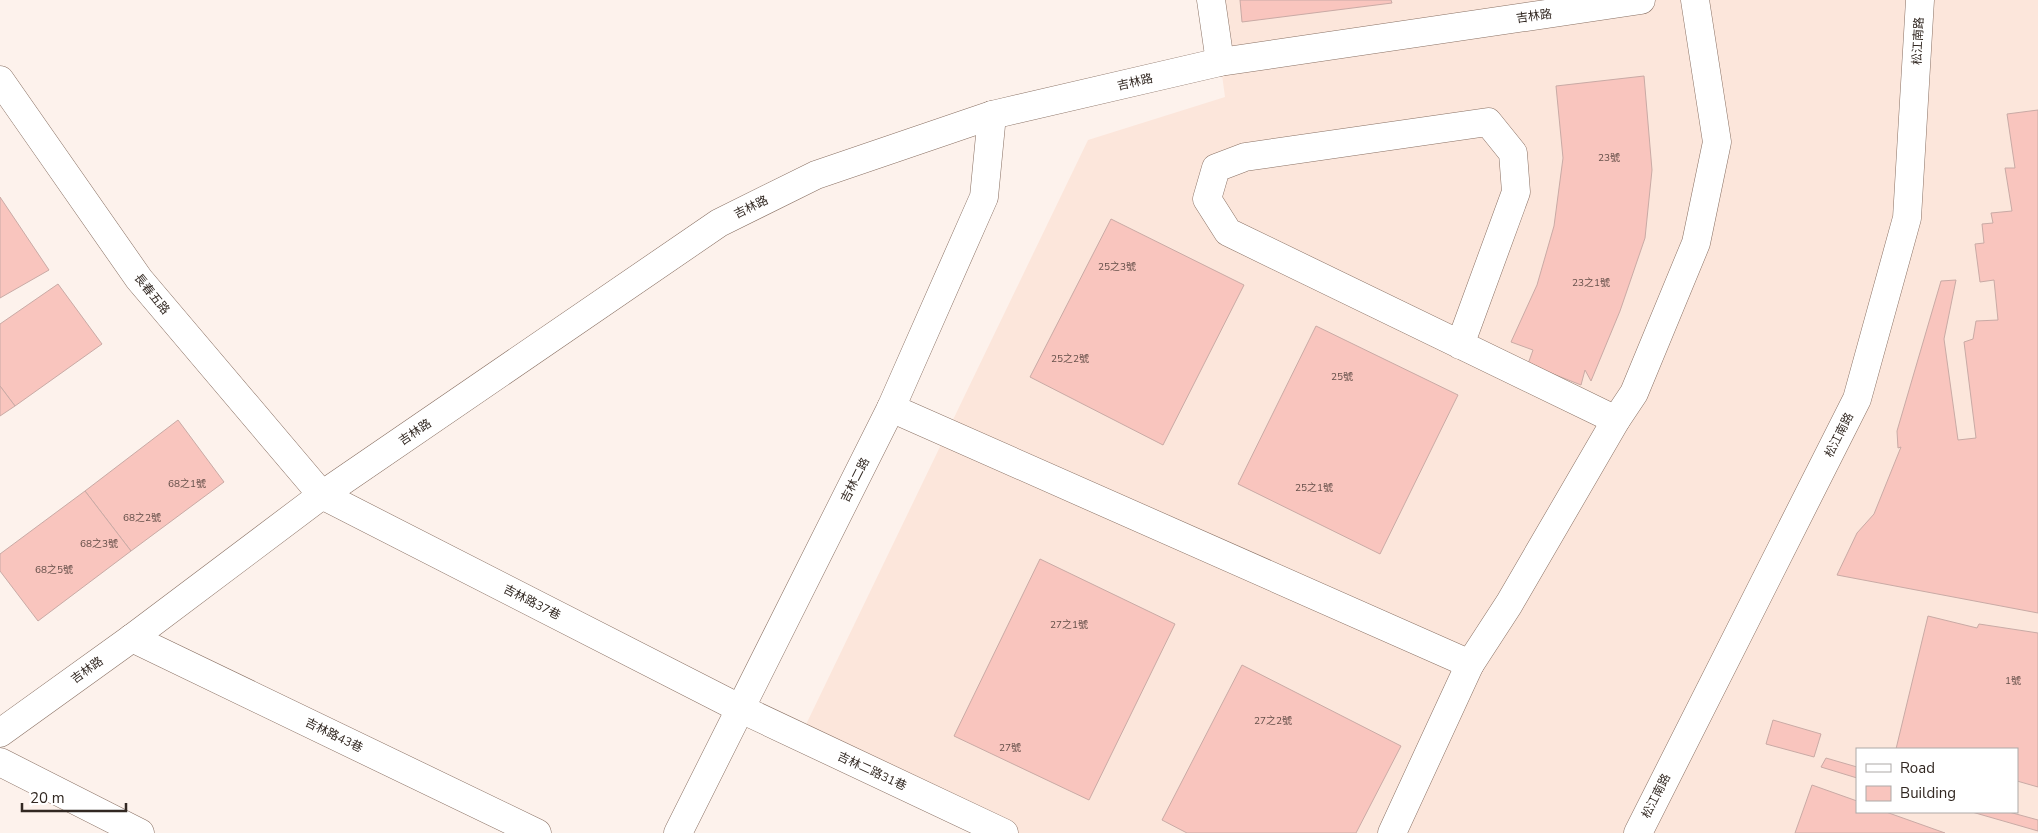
<svg xmlns="http://www.w3.org/2000/svg" width="2038" height="833" viewBox="0 0 2038 833" font-family="'Nunito Sans','Noto Sans TC',sans-serif">
	<style>
		.built { fill: #fce6db; fill-rule: evenodd }
		.building { fill: #f9c5be; stroke: #c9aaa5 }
		.lines { fill: none; stroke-linecap: round; stroke-linejoin: round }
		.minor-casing { stroke: #897063; stroke-width: 29 }
		.minor { stroke: #fff; stroke-width: 28 }
		.labels { text-anchor: middle; dominant-baseline: central; stroke-width: 4; stroke-linejoin: round; paint-order: stroke }
		.number-label { font-size: 10px; fill: #644f49 }
		.street-label { font-size: 12px; fill: #322822; stroke: #fff }
	</style>
	<rect width="100%" height="100%" fill="#fdf2ec"/>
	<path class="built" d="M1212 0H2038V833H986L799 739 1088 140 1225 97ZM1857 749H2017V812H1857Z"/>
	<g class="building">
		<path d="M1240 0H1391L1392 3 1242 22Z"/>
		<path d="M1644 76 1652 170 1645 238 1620 311 1591 381 1585 370 1581 385 1528 364 1533 350 1511 342 1537 285 1554 226 1563 158 1556 86Z"/>
		<path d="M2038 110V613L1837 575 1857 533 1874 514 1901 447 1898 448 1897 431 1941 281 1956 280 1944 339 1958 440 1976 438 1964 342 1973 339 1976 321 1998 320 1994 280 1980 282 1975 244 1984 243 1982 224 1993 223 1991 213 2012 211 2005 168H2015L2007 114Z"/>
		<path d="M0 197 49 270 0 298Z"/>
		<path d="M1111 219 1244 285 1163 445 1030 377Z"/>
		<path d="M58 284 102 344 15 406 0 386V324Z"/>
		<path d="M1316 326 1458 395 1380 554 1238 484Z"/>
		<path d="M0 386 15 406 0 416Z"/>
		<path d="M178 420 224 482 131 551 85 491Z"/>
		<path d="M85 491 131 551 38 621 0 571V554Z"/>
		<path d="M1040 559 1175 624 1089 800 954 736Z"/>
		<path d="M1928 616 1977 628 1979 624 2038 633V787L2017 781V749H1896Z"/>
		<path d="M1242 665 1401 746 1356 833H1187L1162 820Z"/>
		<path d="M1773 720 1821 734 1814 757 1766 744Z"/>
		<path d="M1826 758 1857 767V778L1821 767Z"/>
		<path d="M1812 785 1857 801V812H1886L1945 833H1795Z"/>
		<path d="M1972 812H2009L2038 820V831Z"/>
	</g>
	<g class="lines">
		<defs>
			<g id="minor">
				<path d="M1211 0 1220 62"/>
				<path d="M0 80 139 279 322 495 741 709 1004 833"/>
				<path d="M1460 345 1516 192 1513 153 1488 122 1245 157 1216 168 1207 199 1228 232 1616 420"/>
				<path d="M891 408 1470 664 1509 604 1616 420 1634 393 1696 243 1717 142 1695 0"/>
				<path d="M132 638 537 833"/>
				<path d="M0 733 132 638 322 495 719 223 816 175 992 115 1220 62 1641 0"/>
				<path d="M0 762 140 833"/>
				<path d="M678 833 891 408 984 197 992 115"/>
				<path d="M1392 833 1470 664"/>
				<path d="M1638 833 1857 399 1907 218 1920 0"/>
			</g>
		</defs>
		<use href="#minor" class="minor-casing"/>
		<use href="#minor" class="minor"/>
	</g>
	<g class="labels">
		<g class="number-label">
			<text x="1609" y="158">23號</text>
			<text x="1117" y="267">25之3號</text>
			<text x="1591" y="283">23之1號</text>
			<text x="1070" y="359">25之2號</text>
			<text x="1342" y="377">25號</text>
			<text x="187" y="484">68之1號</text>
			<text x="1314" y="488">25之1號</text>
			<text x="142" y="518">68之2號</text>
			<text x="99" y="544">68之3號</text>
			<text x="54" y="570">68之5號</text>
			<text x="1069" y="625">27之1號</text>
			<text x="2013" y="681">1號</text>
			<text x="1273" y="721">27之2號</text>
			<text x="1010" y="748">27號</text>
		</g>
		<g class="street-label">
			<text transform="translate(1534 16) rotate(-8)">吉林路</text>
			<text transform="translate(1918 41) rotate(-87)">松江南路</text>
			<text transform="translate(1135 82) rotate(-13)">吉林路</text>
			<text transform="translate(751 207) rotate(-26)">吉林路</text>
			<text transform="translate(152 294) rotate(51)">長春五路</text>
			<text transform="translate(415 432) rotate(-34)">吉林路</text>
			<text transform="translate(1839 435) rotate(-63)">松江南路</text>
			<text transform="translate(855 480) rotate(-63)">吉林二路</text>
			<text transform="translate(532 602) rotate(27)">吉林路37巷</text>
			<text transform="translate(87 670) rotate(-36)">吉林路</text>
			<text transform="translate(334 735) rotate(26)">吉林路43巷</text>
			<text transform="translate(872 771) rotate(25)">吉林二路31巷</text>
			<text transform="translate(1656 796) rotate(-63)">松江南路</text>
		</g>
	</g>
	<rect x="1856" y="748" width="162" height="65" fill="#ffffff" stroke="#ada9a7"/>
	<rect x="1866" y="764" width="25" height="8" fill="#ffffff" stroke="#ada9a7"/>
	<text x="1900" y="773" font-size="15" fill="#322822">Road</text>
	<rect x="1866" y="786" width="25" height="15" fill="#f9c5be" stroke="#ada9a7"/>
	<text x="1900" y="798" font-size="15" fill="#322822">Building</text>
	<path d="M22 803v8h104v-8" fill="none" stroke="#322822" stroke-width="2.5"/>
	<text x="30" y="803" font-size="15" fill="#322822" stroke="#ffffff" stroke-width="4" paint-order="stroke">20 m</text>
</svg>
